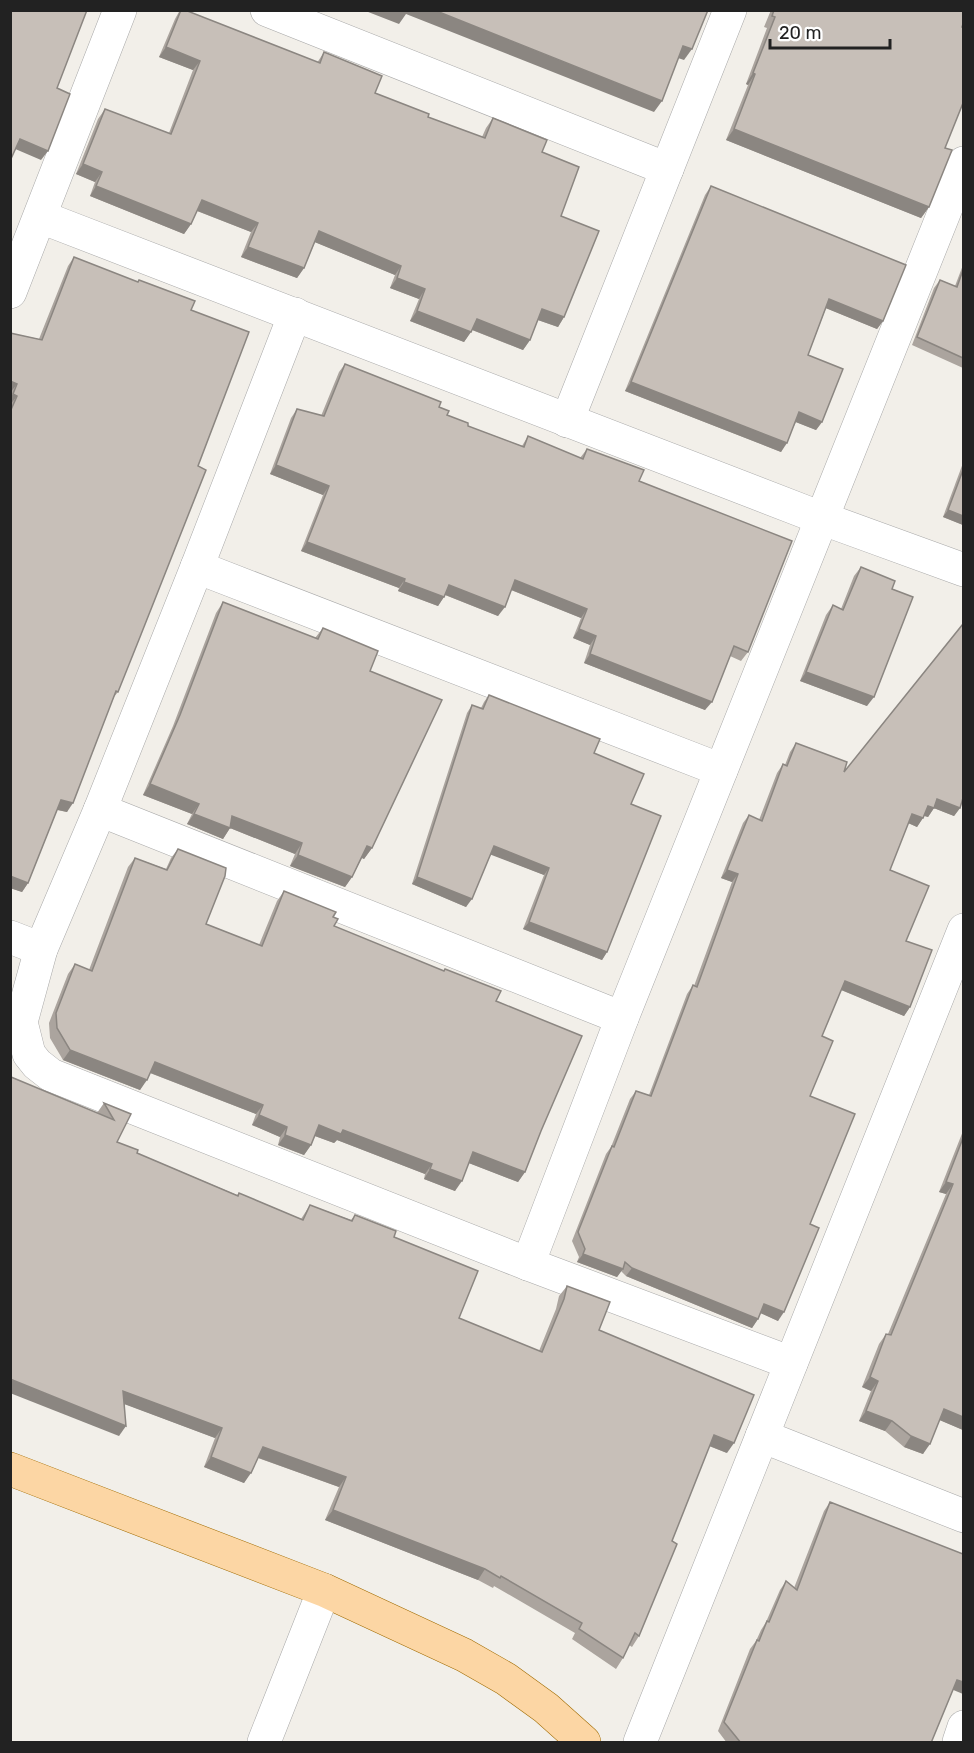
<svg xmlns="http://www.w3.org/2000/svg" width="974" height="1753" viewBox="0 0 974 1753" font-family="Rubik,sans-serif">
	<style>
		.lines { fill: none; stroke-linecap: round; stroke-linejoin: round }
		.minor-casing { stroke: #a9a9a9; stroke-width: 34 }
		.major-casing { stroke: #a06b00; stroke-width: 34 }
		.minor { stroke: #fff; stroke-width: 33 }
		.major { stroke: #fcd6a4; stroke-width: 33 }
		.wall { fill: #aba49e }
		.shaded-wall { fill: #8b8681 }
		.building { fill: #c7bfb8; stroke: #8b8681; stroke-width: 1.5 }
	</style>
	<rect width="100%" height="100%" fill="#f2efe9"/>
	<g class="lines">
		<defs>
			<g id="minor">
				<path d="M267 10 667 169"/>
				<path d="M41 217 821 518 964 570"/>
				<path d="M10 292 120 10"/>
				<path d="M295 314 197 567 100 810 41 949 21 1022 29 1054 37 1064 51 1075 528 1264 791 1363"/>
				<path d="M567 421 730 10"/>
				<path d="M197 567 721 770"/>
				<path d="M100 810 622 1018"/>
				<path d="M10 937 41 949"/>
				<path d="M528 1264 622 1018 964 163"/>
				<path d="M762 1436 964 1516"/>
				<path d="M264 1742 324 1590"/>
				<path d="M640 1742 964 930"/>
				<path d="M959 1742 964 1727"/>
			</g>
			<path id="major" d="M10 1469 324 1590 464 1655 506 1679 546 1708 584 1742"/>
		</defs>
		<use href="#minor" class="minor-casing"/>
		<use href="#major" class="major-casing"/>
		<use href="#minor" class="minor"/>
		<use href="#major" class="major"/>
	</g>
	<g class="wall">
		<path d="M180 10 317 63 324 52 375 93 428 117 482 137 486 128 493 118 542 152 561 216 564 317 558 327 538 320 530 340 523 350 472 330 464 342 410 321 419 299 390 288 395 275 315 242 304 268 297 278 241 257 251 232 197 211 191 224 184 234 90 196 95 182 76 174 98 119 105 109 169 133 193 70 159 57 175 19Z"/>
		<path d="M771 10H963L962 27 945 148 929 207 921 218 726 140 748 85 746 84 767 28 764 27Z"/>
		<path d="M711 186 883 321 877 329 826 308 808 355 822 422 816 430 796 422 781 452 625 391 705 195Z"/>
		<path d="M74 257 191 310 198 466 118 692 113 698 67 812 57 810 28 883 22 892 10 888V333L39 339 68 266Z"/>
		<path d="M963 265V368L912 345 934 288 940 280 955 286Z"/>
		<path d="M345 364 439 407 447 415 468 426 522 446 528 436 580 458 587 449 639 481 748 652 741 661 730 656 705 710 584 663 590 645 573 638 581 618 511 590 498 616 445 595 438 606 398 591 399 588 301 551 323 495 270 474 291 418 297 409 321 416 339 372Z"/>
		<path d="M963 463V525L943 517Z"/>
		<path d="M861 567 892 589 867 706 800 681 826 615 833 605 841 609 854 576Z"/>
		<path d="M223 602 315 638 323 628 370 671 372 848 364 859 362 858 352 877 345 887 290 866 295 854 230 828 223 839 187 824 192 814 143 795 173 726 216 613Z"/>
		<path d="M489 695 594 753 631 804 607 952 602 960 523 929 544 875 491 854 466 907 412 884 467 713 472 705 481 708 484 702Z"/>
		<path d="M796 743 844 772 960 808 954 816 934 808 928 817 924 816 917 827 908 823 890 870 906 941 910 1007 904 1016 841 990 822 1036 810 1096V1224L778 1321 761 1313 758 1319 752 1328 626 1276 621 1271 617 1277 577 1262 579 1257 572 1241 606 1154 611 1147 630 1099 636 1091 649 1095 687 994 693 985 694 986 732 882 721 878 743 823 749 815 759 820 777 773 783 764 785 765 790 752Z"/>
		<path d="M178 849 206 924 259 945 277 901 284 891 333 917 334 926 496 1001 541 1131 525 1172 518 1182 469 1163 455 1191 424 1179 425 1174 337 1140 334 1143 315 1136 311 1145 304 1155 278 1145 280 1137 252 1125 256 1114 150 1073 140 1090 63 1060 50 1038 49 1023 68 974 75 964 89 970 128 867 135 858 166 869 171 858Z"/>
		<path d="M104 1103 131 1114 117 1142 137 1153 237 1195 239 1193 301 1219 310 1205 351 1220 355 1215 394 1237 459 1318 539 1351 556 1309 559 1296 567 1286 599 1330 727 1453 709 1446 672 1541 639 1636 632 1647 629 1645 623 1658 616 1669 572 1639 575 1633 494 1586 493 1588 478 1580 325 1520 339 1487 258 1458 244 1483 204 1467 215 1438 125 1404 119 1436 97 1113Z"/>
		<path d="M963 1131V1430L940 1420 923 1454 904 1447 885 1431 859 1421 871 1391 862 1387 879 1344 886 1334H888L946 1194 939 1192Z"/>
		<path d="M830 1502 953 1690 931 1743H727L718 1731 750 1649 756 1641 761 1630 766 1622 780 1590 786 1581 794 1588 824 1511Z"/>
	</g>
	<g class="shaded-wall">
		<path d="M363 10H434L662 101 654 112 406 14 399 24Z"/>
		<path d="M683 46 692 49 684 60 675 57Z"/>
		<path d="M166 47 200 61 193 70 159 57Z"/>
		<path d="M753 73 755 74 748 85 746 84Z"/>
		<path d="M734 129 929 207 921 218 726 140Z"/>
		<path d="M20 139 48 151 41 160 13 148Z"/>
		<path d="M83 164 102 172 95 182 76 174Z"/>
		<path d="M96 186 191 224 184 234 90 196Z"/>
		<path d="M202 200 258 223 251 232 195 210Z"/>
		<path d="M319 231 401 266 395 275 312 241Z"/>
		<path d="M248 247 304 268 297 278 241 257Z"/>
		<path d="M397 278 425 289 419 299 390 288Z"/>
		<path d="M829 299 883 321 877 329 823 307Z"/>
		<path d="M542 309 564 317 558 327 535 319Z"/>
		<path d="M417 311 471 332 464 342 410 321Z"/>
		<path d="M477 319 530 340 523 350 470 329Z"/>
		<path d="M10 381 17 384 10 393Z"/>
		<path d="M631 382 787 443 781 452 625 391Z"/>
		<path d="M13 394 17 396 10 405V397Z"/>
		<path d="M799 412 822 422 816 430 793 421Z"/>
		<path d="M276 465 329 486 323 495 270 474Z"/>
		<path d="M948 510 963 516V525L943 517Z"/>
		<path d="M307 542 405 579 399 588 301 551Z"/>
		<path d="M515 580 587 609 581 618 509 589Z"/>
		<path d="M404 582 444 597 438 606 398 591Z"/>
		<path d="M449 585 505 607 498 616 443 594Z"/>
		<path d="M579 629 596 636 590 645 573 638Z"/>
		<path d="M590 654 712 702 705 710 584 663Z"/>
		<path d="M806 672 874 697 867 706 800 681Z"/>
		<path d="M150 784 199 804 192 814 143 795Z"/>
		<path d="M937 799 960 808 954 816 931 807Z"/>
		<path d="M61 800 73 803 67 812 54 809Z"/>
		<path d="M928 806 934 808 928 817 922 815Z"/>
		<path d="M194 814 232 816 302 843 295 854 230 828 223 839 187 824Z"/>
		<path d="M912 814 923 818 917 827 906 822Z"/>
		<path d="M367 846 372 848 364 859 360 857Z"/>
		<path d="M494 846 549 868 544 875 489 854Z"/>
		<path d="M298 855 352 877 345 887 290 866Z"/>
		<path d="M727 870 738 874 732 882 721 878Z"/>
		<path d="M10 876 28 883 22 892 10 888Z"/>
		<path d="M417 877 472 899 466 907 412 884Z"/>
		<path d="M529 922 607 952 602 960 523 929Z"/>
		<path d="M845 981 910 1007 904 1016 839 989Z"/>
		<path d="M70 1050 147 1080 140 1090 63 1060Z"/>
		<path d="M155 1062 263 1105 256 1114 148 1072Z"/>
		<path d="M259 1115 287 1127 280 1137 252 1125Z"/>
		<path d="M319 1125 343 1130 432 1164 425 1174 337 1140 334 1143 312 1135Z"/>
		<path d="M285 1135 311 1145 304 1155 278 1145Z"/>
		<path d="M473 1152 525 1172 518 1182 466 1162Z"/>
		<path d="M430 1169 462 1181 455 1191 424 1179Z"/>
		<path d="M946 1182 953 1184 946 1194 939 1192Z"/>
		<path d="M583 1254 623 1269 617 1277 577 1262Z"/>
		<path d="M632 1268 758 1319 752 1328 626 1276Z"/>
		<path d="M764 1304 784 1312 778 1321 758 1312Z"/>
		<path d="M870 1377 878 1381 871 1391 862 1387Z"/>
		<path d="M10 1379 126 1426 119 1436 10 1393Z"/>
		<path d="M123 1391 222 1428 215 1438 116 1401Z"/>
		<path d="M944 1409 963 1417V1430L937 1419Z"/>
		<path d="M866 1411 892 1421 885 1431 859 1421Z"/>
		<path d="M714 1435 734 1443 727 1453 707 1445Z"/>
		<path d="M911 1436 930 1444 923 1454 904 1447Z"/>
		<path d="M263 1447 346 1477 339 1487 256 1457Z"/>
		<path d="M211 1457 251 1473 244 1483 204 1467Z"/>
		<path d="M333 1510 485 1569 478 1580 325 1520Z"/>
		<path d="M957 1680 963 1682V1694L951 1689Z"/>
	</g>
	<g class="building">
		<path d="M10 10H87L57 88 70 94 48 151 20 139 10 161Z"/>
		<path d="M181 10H185L320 63 324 52 382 76 375 93 429 114 428 117 485 138 493 118 547 140 542 152 579 167 561 216 599 231 564 317 542 309 530 340 477 319 471 332 417 311 425 289 397 278 401 266 319 231 304 268 248 247 258 223 202 200 191 224 96 186 102 172 83 164 105 109 171 134 200 61 166 47Z"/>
		<path d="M434 10H708L692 49 683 46 662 101Z"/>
		<path d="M774 10H963V24L962 27 963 28V103L945 148 952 150 929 207 734 129 755 74 753 73 775 17 772 16Z"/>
		<path d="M711 186 906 265 883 321 829 299 808 355 843 369 822 422 799 412 787 443 631 382Z"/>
		<path d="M74 257 138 282 139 280 195 301 191 310 249 332 198 466 206 470 140 637 118 692 116 691 73 803 61 800 28 883 10 876V412L17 396 13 394 17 384 10 381V333L42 340Z"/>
		<path d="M963 270V358L917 337 940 280 957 287Z"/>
		<path d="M345 364 441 402 439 407 449 411 447 415 468 423V426L524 447 528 436 583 459 587 449 644 470 639 481 792 541 748 652 734 646 712 702 590 654 596 636 579 629 587 609 515 580 505 607 449 585 444 597 404 582 405 579 307 542 329 486 276 465 297 409 324 416Z"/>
		<path d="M963 470V516L948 510Z"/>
		<path d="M861 567 895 581 892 589 913 597 874 697 806 672 833 605 843 610Z"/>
		<path d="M223 602 318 639 323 628 378 651 370 671 442 700 372 848 367 846 352 877 298 855 302 843 232 816 230 828 194 814 199 804 150 784 180 715Z"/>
		<path d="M963 624V798L960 808 937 799 934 808 928 806 923 818 912 814 890 870 929 886 906 941 932 950 910 1007 845 981 822 1036 833 1041 810 1096 855 1114 810 1224 819 1228 784 1312 764 1304 758 1319 632 1268 625 1262 623 1269 583 1254 585 1249 578 1232 612 1146 614 1147 636 1091 651 1096 693 985 697 987 738 874 727 870 749 815 762 821 783 764 787 766 796 743 847 762 844 772Z"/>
		<path d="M489 695 600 739 594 753 644 774 631 804 661 816 607 952 529 922 549 868 494 846 472 899 417 877 472 705 483 709Z"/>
		<path d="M178 849 226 868 225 876 206 924 262 946 284 891 336 912 333 917 338 919 334 926 444 971 445 969 501 991 496 1001 582 1036 541 1131 525 1172 473 1152 462 1181 430 1169 432 1164 343 1130 341 1134 319 1125 311 1145 285 1135 287 1127 259 1115 263 1105 155 1062 147 1080 70 1050 57 1028 56 1013 75 964 92 971 135 858 167 870Z"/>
		<path d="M11 1077 114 1120 104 1103 131 1114 117 1142 138 1150 137 1153 238 1196 239 1193 303 1220 310 1205 352 1221 355 1215 396 1231 394 1237 478 1271 459 1318 542 1352 564 1299 567 1286 610 1302 599 1330 754 1395 734 1443 714 1435 672 1541 677 1544 639 1636 635 1633 623 1658 579 1629 582 1623 501 1576 500 1578 485 1569 333 1510 346 1477 263 1447 251 1473 211 1457 222 1428 123 1391 126 1426 10 1379V1079Z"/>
		<path d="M963 1138V1417L944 1409 930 1444 911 1436 892 1421 866 1411 878 1381 870 1377 886 1334 891 1335 953 1184 946 1182Z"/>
		<path d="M830 1502 963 1554V1682L957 1680 931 1743H741L724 1722 757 1640 759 1641 767 1621 769 1622 786 1581 797 1590Z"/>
	</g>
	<rect width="974" height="1753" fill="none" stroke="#222222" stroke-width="24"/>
	<path d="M770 39v9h120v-9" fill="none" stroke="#222222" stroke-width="3"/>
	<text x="779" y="39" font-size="18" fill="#222222" stroke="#ffffff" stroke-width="4.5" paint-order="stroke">20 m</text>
</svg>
